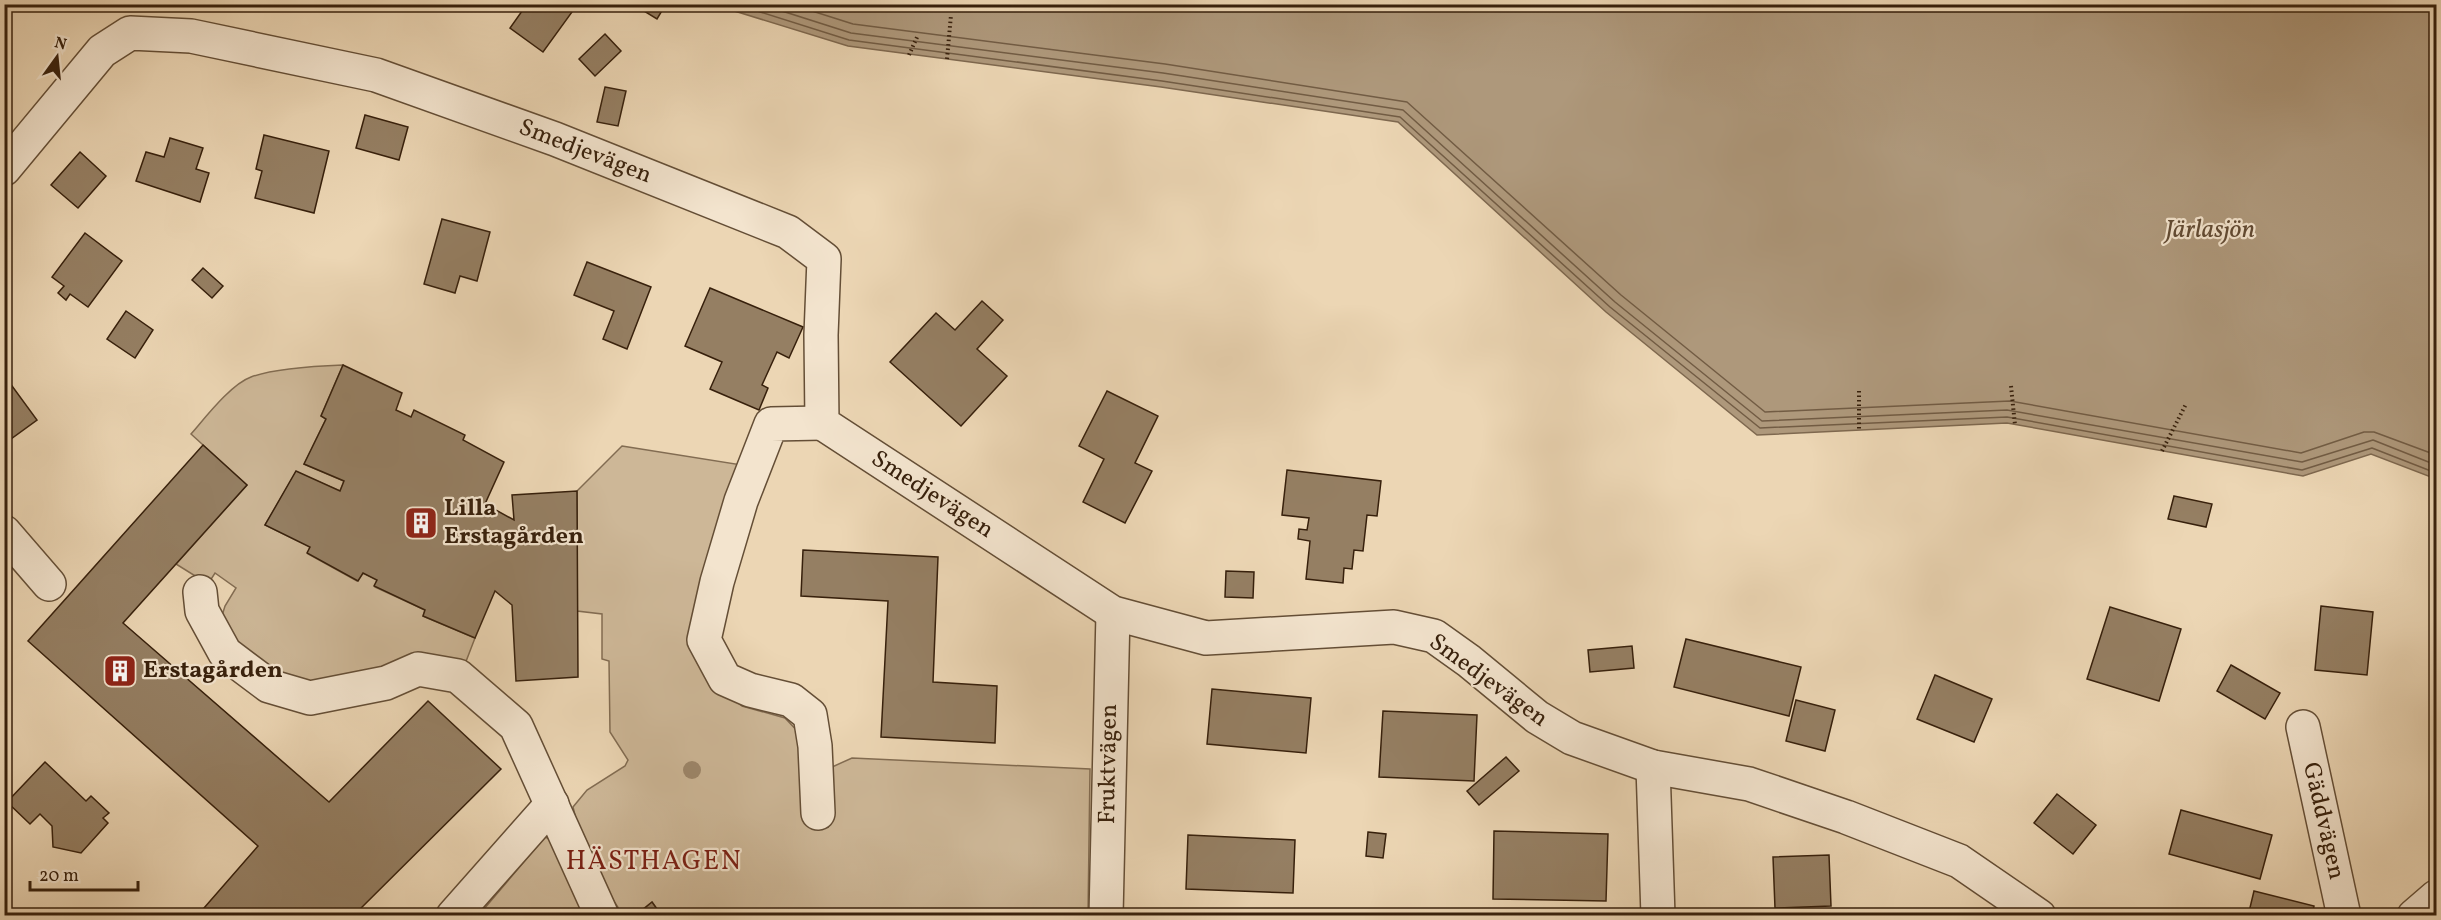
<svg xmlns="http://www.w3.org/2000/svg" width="2441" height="920" viewBox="0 0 2441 920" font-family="Vollkorn,serif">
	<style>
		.green { fill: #cdb797; stroke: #826c52; stroke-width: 1.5 }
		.water { fill: #ae987b; stroke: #7e684f; stroke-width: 1.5 }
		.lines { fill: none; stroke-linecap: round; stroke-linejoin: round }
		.shore { stroke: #725c44; stroke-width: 1.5 }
		.building { fill: #957f63; stroke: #37200c; stroke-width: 1.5 }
		.minor-casing { stroke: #644e36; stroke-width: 36 }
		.path { stroke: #37200c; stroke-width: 4; stroke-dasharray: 1.5 3; stroke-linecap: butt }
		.minor { stroke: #f3e4ce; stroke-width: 33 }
		.tree { fill: #9d876b }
		.labels { text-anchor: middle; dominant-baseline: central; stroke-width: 4.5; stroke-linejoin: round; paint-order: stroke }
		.street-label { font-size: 24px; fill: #37200c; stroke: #f3e4ce }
		.poi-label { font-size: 24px; font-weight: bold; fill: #37200c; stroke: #f3e4ce; text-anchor: start }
		.water-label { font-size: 26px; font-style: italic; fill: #614a33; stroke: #f3e4ce }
		.quarter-label { font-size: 27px; letter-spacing: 1.5px; fill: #7a1f14; stroke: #f3e4ce }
	</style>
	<rect width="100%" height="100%" fill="#ecd6b4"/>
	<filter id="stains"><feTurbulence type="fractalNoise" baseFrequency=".00333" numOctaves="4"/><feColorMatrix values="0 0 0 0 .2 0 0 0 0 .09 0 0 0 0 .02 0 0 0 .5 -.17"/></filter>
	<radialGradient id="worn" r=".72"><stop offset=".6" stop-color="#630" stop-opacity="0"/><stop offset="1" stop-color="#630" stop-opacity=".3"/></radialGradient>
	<g class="green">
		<path d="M343 365 321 416 326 419 304 464 344 481 340 491 296 472 265 525 310 547 308 554 357 581 363 573 377 580 375 587 425 610 423 616 475 638 465 664 317 687 263 672 220 622 225 606 236 588 215 573 208 584 176 564 247 485 191 434C205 418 231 384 251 377 275 368 317 366 343 365Z"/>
		<path d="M622 446 742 465 718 546 720 687 742 706 785 718 802 736 806 823 828 827 826 786 832 767 852 758 1090 769 1088 915 662 916 652 902 635 915H623C601 883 581 845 573 807L587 790 625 766 628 760 610 732 609 661 602 659V614L577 611V491Z"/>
		<path d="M545 837 557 842 591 916H478Z"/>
	</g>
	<path class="water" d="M715 5H2436V479L2371 454 2303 476 2007 423 1757 435 1606 312 1398 122 1161 87 848 46Z"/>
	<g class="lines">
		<g class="shore">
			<path d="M735 4 849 40 1162 81 1400 117 1610 307 1760 428 2007 417 2302 470 2372 448 2436 473"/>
			<path d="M760 4 851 33 1163 73 1403 110 1615 302 1762 421 2007 410 2302 462 2373 440 2436 465"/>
			<path d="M790 4 853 24 1165 64 1407 102 1621 295 1765 412 2010 401 2301 453 2364 432H2374L2436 455"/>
		</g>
	</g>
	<g class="building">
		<path d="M527 4H561L572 12 543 52 510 28Z"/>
		<path d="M641 4H666L657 19 639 8Z"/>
		<path d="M605 34 621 51 595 76 579 59Z"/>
		<path d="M605 87 626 91 618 126 597 122Z"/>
		<path d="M365 115 408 127 399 160 356 148Z"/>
		<path d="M264 135 329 151 314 213 255 198 262 171 256 169Z"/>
		<path d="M170 138 203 148 196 169 209 173 200 202 136 181 146 152 164 157Z"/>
		<path d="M80 152 106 176 78 208 51 185Z"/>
		<path d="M442 219 490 232 477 281 460 276 455 293 424 284Z"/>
		<path d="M85 233 122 261 88 307 70 294 66 300 58 293 64 286 52 277Z"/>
		<path d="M587 262 651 287 627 349 603 339 614 311 574 295Z"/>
		<path d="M203 268 223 286 212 298 192 280Z"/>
		<path d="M710 288 803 327 789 358 777 352 762 385 768 388 759 410 710 389 722 362 685 346Z"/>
		<path d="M982 301 1003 320 977 349 1007 376 961 426 890 362 936 313 955 330Z"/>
		<path d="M126 311 153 330 135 358 107 339Z"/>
		<path d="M343 365 402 393 396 410 411 417 414 410 465 435 463 440 504 462 485 504 514 520 512 495 577 491 578 677 516 681 512 605 495 591 475 638 423 616 425 610 374 586 377 580 363 573 358 581 307 553 310 547 265 525 296 471 340 491 344 481 304 464 326 419 321 416Z"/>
		<path d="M4 375 37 420 4 444Z"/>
		<path d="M1107 391 1158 416 1135 463 1152 471 1125 523 1083 502 1104 459 1079 446Z"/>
		<path d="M203 445 247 485 123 623 329 802 428 701 501 769 353 916H197L258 846 28 641Z"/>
		<path d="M1287 470 1381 481 1377 516 1367 515 1363 551 1354 550 1352 569 1344 568 1343 583 1306 579 1310 541 1298 539 1299 529 1307 530 1309 518 1282 515Z"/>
		<path d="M2174 496 2212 504 2206 527 2168 519Z"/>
		<path d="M803 550 938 557 933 682 997 686 995 743 881 737 888 601 801 596Z"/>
		<path d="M1226 571 1254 572 1253 598 1225 597Z"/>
		<path d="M2321 606 2373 612 2367 675 2315 670Z"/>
		<path d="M2110 607 2181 629 2159 701 2087 679Z"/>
		<path d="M1686 639 1801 667 1789 716 1674 687Z"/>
		<path d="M1632 646 1634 668 1590 672 1588 650Z"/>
		<path d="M2231 665 2280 693 2265 719 2217 691Z"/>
		<path d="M1935 675 1992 699 1974 742 1917 719Z"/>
		<path d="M1212 689 1311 698 1306 753 1207 744Z"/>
		<path d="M1796 700 1835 710 1825 751 1786 741Z"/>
		<path d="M1383 711 1477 715 1474 781 1379 777Z"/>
		<path d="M1506 757 1519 771 1479 805 1467 791Z"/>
		<path d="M45 762 86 801 91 796 109 813 103 818 108 823 81 853 53 847 52 826 40 814 30 824 7 802Z"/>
		<path d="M2057 794 2096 825 2073 854 2034 823Z"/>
		<path d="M2181 810 2272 835 2260 879 2169 854Z"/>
		<path d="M1494 831 1608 834 1606 901 1493 899Z"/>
		<path d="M1368 832 1386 834 1383 858 1366 856Z"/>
		<path d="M1188 835 1295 840 1293 893 1186 889Z"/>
		<path d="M1829 855 1831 906 1775 908 1773 857Z"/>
		<path d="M2254 891 2314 906 2312 916H2248Z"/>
		<path d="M652 902 662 916H635Z"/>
	</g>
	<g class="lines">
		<defs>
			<g id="minor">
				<path d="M4 169 102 51 130 33 191 36 376 75 555 139 788 232 824 259 821 335 822 423 1113 613 1206 638 1394 627 1434 636 1469 661 1537 717 1572 738 1653 767 1749 784 1846 817 1959 861 2039 916"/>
				<path d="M4 532 49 584"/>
				<path d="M200 592 202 611 225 653 269 686 310 698 386 683 418 669 458 676 516 726 602 916"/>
				<path d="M2303 727 2344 916"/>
				<path d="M1653 767 1658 916"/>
				<path d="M818 813 815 746 810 715 791 700 750 690 725 679 704 640 717 582 741 501 771 424 822 423"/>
				<path d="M453 916 552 804"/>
				<path d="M1106 916 1113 613"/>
				<path d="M2414 916 2436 897"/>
			</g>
		</defs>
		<use href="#minor" class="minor-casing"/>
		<g class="path">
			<path d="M909 55 918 35"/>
			<path d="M947 59 951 15"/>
			<path d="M2011 386 2015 425"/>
			<path d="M1859 391V430"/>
			<path d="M2162 451 2186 404"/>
		</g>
		<use href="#minor" class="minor"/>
	</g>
	<circle class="tree" cx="692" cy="770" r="9"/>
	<defs>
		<symbol id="building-square" viewBox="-11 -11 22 22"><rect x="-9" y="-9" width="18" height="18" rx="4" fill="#8f2418" stroke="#f3e4ce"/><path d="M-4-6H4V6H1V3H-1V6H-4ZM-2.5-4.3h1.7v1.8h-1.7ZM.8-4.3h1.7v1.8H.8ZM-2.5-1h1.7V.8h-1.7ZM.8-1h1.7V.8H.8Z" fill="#fff"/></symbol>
	</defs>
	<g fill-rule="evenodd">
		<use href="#building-square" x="402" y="504" width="38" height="38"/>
		<use href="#building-square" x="101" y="652" width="38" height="38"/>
	</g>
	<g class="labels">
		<g class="street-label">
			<text transform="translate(585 152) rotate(21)">Smedjevägen</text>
			<text transform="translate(932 495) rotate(33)">Smedjevägen</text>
			<text transform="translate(1488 681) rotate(36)">Smedjevägen</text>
			<text transform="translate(1109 764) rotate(-89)">Fruktvägen</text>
			<text transform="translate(2323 821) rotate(77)">Gäddvägen</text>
		</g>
		<g class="poi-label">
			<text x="444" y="509">Lilla<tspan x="444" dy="28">Erstagården</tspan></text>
			<text x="143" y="671">Erstagården</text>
		</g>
		<g class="water-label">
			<text x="2210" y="230">Järlasjön</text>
		</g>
		<g class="quarter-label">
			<text x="654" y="862">HÄSTHAGEN</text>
		</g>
	</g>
	<rect width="2441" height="920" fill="none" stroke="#ecd6b4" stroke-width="24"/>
	<rect x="6" y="6" width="2429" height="908" fill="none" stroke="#37200c" stroke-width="3"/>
	<rect x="12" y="12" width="2417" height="896" fill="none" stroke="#37200c" stroke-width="1.5"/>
	<g transform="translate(57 57) rotate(15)" stroke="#f3e4ce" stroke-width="4.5" paint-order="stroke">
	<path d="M0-4.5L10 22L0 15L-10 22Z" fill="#37200c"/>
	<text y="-9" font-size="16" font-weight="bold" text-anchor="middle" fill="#37200c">N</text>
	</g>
	<path d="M30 881v9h108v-9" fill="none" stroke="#37200c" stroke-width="3"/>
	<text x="39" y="881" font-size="18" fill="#37200c" stroke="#f3e4ce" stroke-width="4.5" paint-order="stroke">20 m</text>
	<rect width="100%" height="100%" filter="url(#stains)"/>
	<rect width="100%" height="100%" fill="url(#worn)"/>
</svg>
